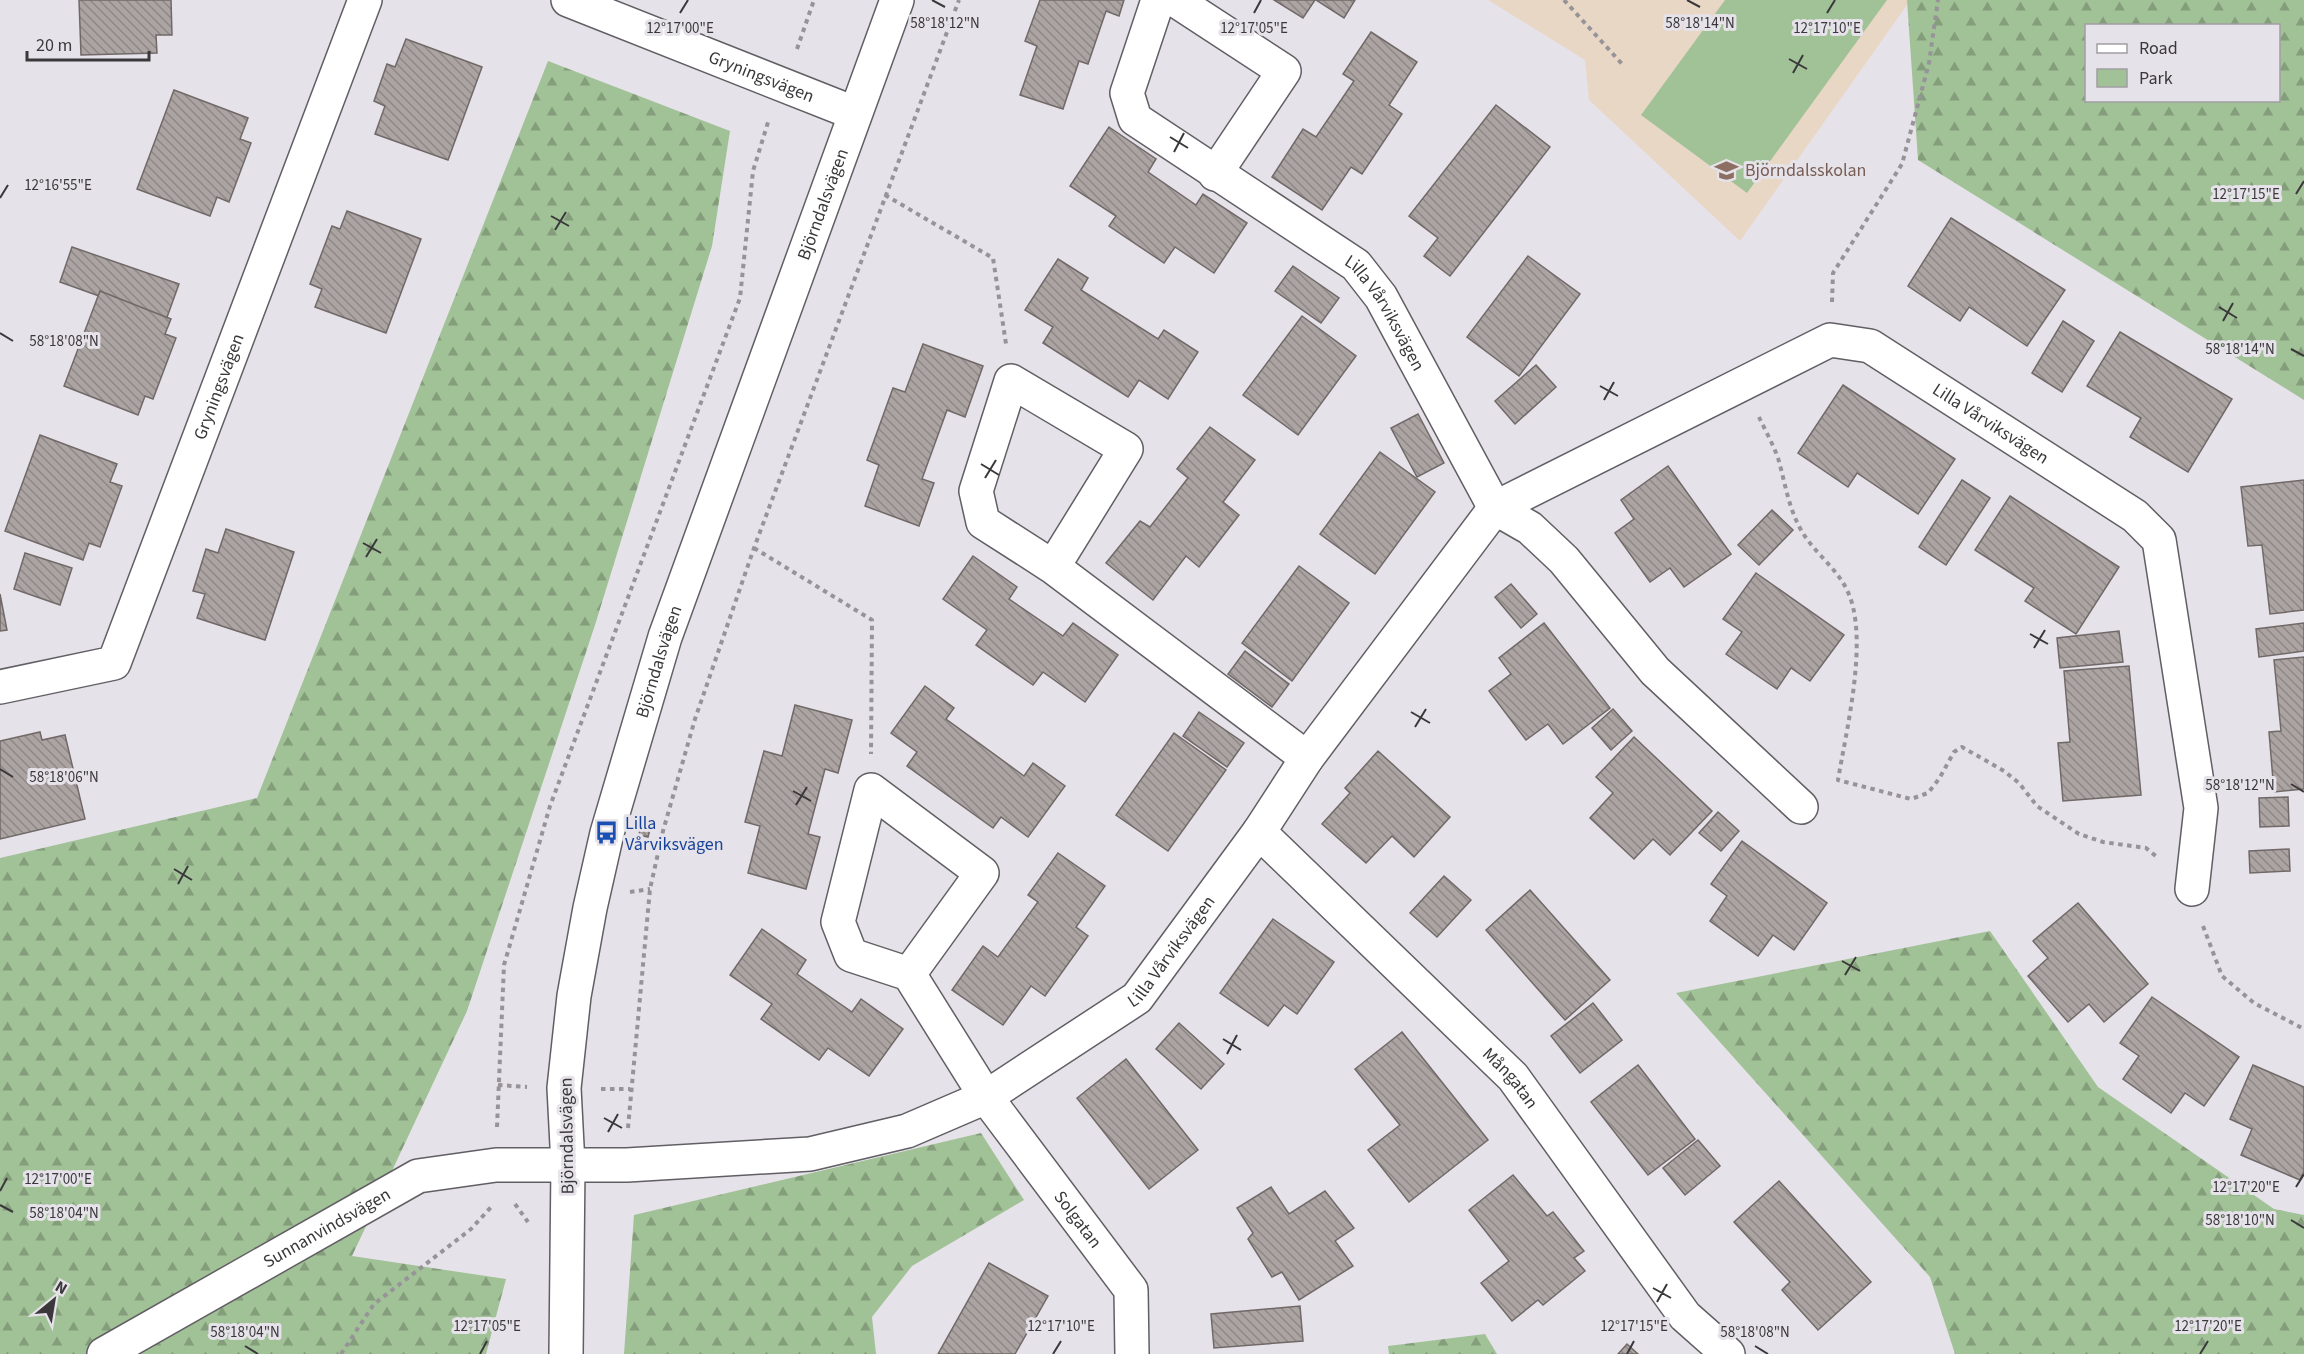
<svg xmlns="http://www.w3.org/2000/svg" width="2304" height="1354" viewBox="0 0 2304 1354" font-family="'Source Sans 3',sans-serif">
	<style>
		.education { fill: #e9d7c6 }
		.green { fill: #a1c197 }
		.forest { fill: url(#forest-firs); fill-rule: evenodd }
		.building { fill: url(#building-back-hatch); stroke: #706968; stroke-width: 1.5 }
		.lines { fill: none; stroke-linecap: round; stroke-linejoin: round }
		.minor-casing { stroke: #615e64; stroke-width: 36 }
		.tertiary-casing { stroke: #615e64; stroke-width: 36 }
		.path { stroke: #979499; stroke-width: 4; stroke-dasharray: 4.5 4.5; stroke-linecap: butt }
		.minor { stroke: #fff; stroke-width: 33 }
		.tertiary { stroke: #fff; stroke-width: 33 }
		.ticks { fill: none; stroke: #3a383b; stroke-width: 2 }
		.labels { text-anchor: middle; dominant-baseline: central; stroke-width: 6; stroke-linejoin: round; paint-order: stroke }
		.street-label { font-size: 18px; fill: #3a383b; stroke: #e6e2e9 }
		.education-label { font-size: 18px; fill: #785e54; stroke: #e6e2e9; text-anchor: start }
		.transit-label { font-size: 18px; fill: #164399; stroke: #e6e2e9; text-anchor: start }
		.ticks-label { font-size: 15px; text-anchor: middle; fill: #3a383b; stroke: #e6e2e9; stroke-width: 6; stroke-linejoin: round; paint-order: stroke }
	</style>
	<defs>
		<pattern id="forest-firs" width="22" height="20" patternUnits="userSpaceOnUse" patternTransform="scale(1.5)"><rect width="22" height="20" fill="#a1c197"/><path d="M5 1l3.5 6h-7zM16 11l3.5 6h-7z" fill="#849e7c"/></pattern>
		<pattern id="building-back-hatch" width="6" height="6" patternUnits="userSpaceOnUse" patternTransform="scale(1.5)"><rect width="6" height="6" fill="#aca4a3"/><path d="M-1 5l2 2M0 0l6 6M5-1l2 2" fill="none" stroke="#8d8786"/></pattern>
	</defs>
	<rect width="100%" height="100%" fill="#e6e2e9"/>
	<path class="education" d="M1488 0H1907V5L1740 241 1589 100 1585 60Z"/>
	<path class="green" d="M1725 0H1887L1747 193 1641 115Z"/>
	<g class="forest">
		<path d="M1907 0H2304V400L1918 160ZM2086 26H2278V100H2086Z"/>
		<path d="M548 61 730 131 712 246 595 625 467 1011 352 1256 506 1279 486 1354H0V858L257 798Z"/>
		<path d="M1990 931 2098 1087 2274 1209 2304 1215V1354H1955L1930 1277 1676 993Z"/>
		<path d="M981 1133 1024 1200 912 1266 872 1317 876 1354H624L634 1215Z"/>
		<path d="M1485 1334 1497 1354H1389L1388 1346Z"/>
	</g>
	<g class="building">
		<path d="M79 0H171L172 35H156L157 53 81 55Z"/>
		<path d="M1040 0H1124L1119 16 1106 11 1088 64 1079 61 1063 109 1020 95 1037 46 1025 41Z"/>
		<path d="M1274 0H1315L1303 18Z"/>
		<path d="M1316 0H1355L1344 18Z"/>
		<path d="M1371 32 1417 62 1389 105 1402 114 1362 174 1351 167 1322 210 1272 177 1303 129 1316 137 1354 81 1343 74Z"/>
		<path d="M406 39 482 67 448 160 375 134 385 106 374 101 387 64 395 67Z"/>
		<path d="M174 90 248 118 240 139 251 143 229 202 217 197 210 216 137 189Z"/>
		<path d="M1496 105 1550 147 1450 276 1424 256 1438 238 1409 216Z"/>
		<path d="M1109 127 1156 159 1148 172 1196 205 1203 194 1247 223 1214 273 1175 247 1164 263 1109 226 1116 216 1070 186Z"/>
		<path d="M347 211 421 239 386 333 315 307 322 289 310 284 332 226 340 229Z"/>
		<path d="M1951 218 2065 290 2027 346 1969 307 1960 321 1908 286Z"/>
		<path d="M72 247 179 284 166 320 60 282Z"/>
		<path d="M1528 256 1580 294 1519 376 1467 337Z"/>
		<path d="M1058 259 1088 278 1081 290 1158 339 1164 330 1198 352 1168 399 1139 380 1128 397 1043 343 1053 327 1025 310Z"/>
		<path d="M1293 266 1339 298 1321 323 1275 291Z"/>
		<path d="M100 291 171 319 165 334 176 338 153 399 145 396 138 415 64 386Z"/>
		<path d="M1302 316 1356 356 1298 435 1243 395Z"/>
		<path d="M2063 321 2094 341 2062 392 2032 373Z"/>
		<path d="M2120 332 2232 399 2188 472 2130 437 2141 418 2087 386Z"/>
		<path d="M923 344 983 366 965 417 947 410 922 479 934 483 919 526 865 506 879 465 867 460 893 388 905 392Z"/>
		<path d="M1536 365 1556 387 1515 424 1495 401Z"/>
		<path d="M1843 385 1955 459 1918 514 1857 473 1848 487 1798 453Z"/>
		<path d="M1418 414 1444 463 1417 477 1391 428Z"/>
		<path d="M1210 427 1255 460 1223 502 1239 515 1199 567 1186 556 1153 600 1106 563 1140 521 1150 527 1188 478 1177 469Z"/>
		<path d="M40 435 117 464 110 482 122 486 100 547 89 543 83 560 5 531Z"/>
		<path d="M1380 452 1435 492 1375 574 1320 534Z"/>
		<path d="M1668 466 1731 554 1684 587 1670 568 1650 582 1615 533 1634 519 1621 500Z"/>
		<path d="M1962 480 1990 498 1946 565 1919 547Z"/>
		<path d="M2304 480V610L2270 614 2262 545 2248 546 2241 487Z"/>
		<path d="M2010 496 2119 567 2076 634 2025 601 2034 588 1975 550Z"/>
		<path d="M1772 510 1793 530 1759 565 1738 545Z"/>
		<path d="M226 529 294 552 265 640 197 618 205 594 193 591 206 549 218 553Z"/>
		<path d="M25 553 72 568 60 605 14 589Z"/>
		<path d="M973 556 1017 587 1009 599 1063 636 1073 623 1118 655 1085 702 1043 672 1033 685 976 645 987 630 943 599Z"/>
		<path d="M1299 566 1349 603 1292 681 1242 643Z"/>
		<path d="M1756 573 1844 635 1810 681 1791 668 1777 689 1726 654 1742 632 1723 619Z"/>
		<path d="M1511 584 1537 614 1521 628 1495 597Z"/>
		<path d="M0 594 7 630 0 631Z"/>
		<path d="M1544 623 1610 708 1563 744 1548 724 1526 740 1489 691 1511 674 1499 658Z"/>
		<path d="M2304 623V651L2259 657 2256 629Z"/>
		<path d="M2119 631 2123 662 2060 668 2057 638Z"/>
		<path d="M1245 651 1289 684 1272 707 1228 674Z"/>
		<path d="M2304 657V789L2274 792 2269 732 2281 731 2274 660Z"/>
		<path d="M2129 666 2141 795 2063 801 2058 743 2070 742 2064 671Z"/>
		<path d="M925 686 954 708 946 719 1024 776 1033 763 1065 786 1028 837 1001 817 993 828 907 766 917 752 891 733Z"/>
		<path d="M795 705 852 720 838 773 825 769 808 834 820 837 806 889 748 873 760 826 745 822 764 751 782 756Z"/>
		<path d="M1613 709 1632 731 1611 750 1592 728Z"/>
		<path d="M1199 712 1244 743 1227 767 1183 736Z"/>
		<path d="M40 732 42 740 65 735 85 819 0 839V741Z"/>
		<path d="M1174 733 1226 770 1168 851 1116 815Z"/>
		<path d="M1634 737 1712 811 1670 855 1653 839 1634 859 1590 818 1613 793 1596 777Z"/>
		<path d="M1378 751 1450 817 1414 857 1392 836 1366 863 1322 824 1350 793 1345 788Z"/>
		<path d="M2288 797 2289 826 2260 827 2259 798Z"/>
		<path d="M1718 812 1739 831 1721 851 1699 833Z"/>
		<path d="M642 820 652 821 648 837 639 835Z"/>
		<path d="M1742 841 1827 903 1794 950 1773 935 1758 956 1710 921 1727 896 1711 884Z"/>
		<path d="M2289 849 2290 871 2250 873 2249 851Z"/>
		<path d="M1058 853 1105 886 1076 927 1088 936 1045 996 1031 986 1003 1025 952 990 983 946 998 957 1038 902 1028 895Z"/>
		<path d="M1444 876 1471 900 1437 937 1410 913Z"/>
		<path d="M1530 890 1610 980 1565 1020 1486 930Z"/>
		<path d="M2078 903 2148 984 2104 1022 2089 1004 2068 1022 2028 976 2048 958 2033 941Z"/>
		<path d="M1273 919 1334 962 1297 1014 1284 1005 1268 1026 1220 993Z"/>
		<path d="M762 929 806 960 797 974 852 1012 861 999 903 1029 869 1076 828 1048 819 1060 761 1019 772 1004 730 975Z"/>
		<path d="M2152 997 2239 1057 2204 1106 2185 1093 2171 1113 2123 1079 2139 1056 2120 1043Z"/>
		<path d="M1593 1003 1622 1040 1580 1073 1551 1036Z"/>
		<path d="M1179 1023 1224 1064 1201 1089 1156 1049Z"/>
		<path d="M1402 1032 1488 1140 1409 1202 1368 1150 1400 1125 1355 1069Z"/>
		<path d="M1126 1059 1198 1150 1149 1189 1077 1098Z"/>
		<path d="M1638 1065 1695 1139 1648 1175 1591 1102Z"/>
		<path d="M2253 1065 2304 1087V1171L2300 1180 2241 1155 2252 1129 2230 1119Z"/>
		<path d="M1698 1140 1720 1166 1685 1195 1663 1168Z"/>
		<path d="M1513 1175 1547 1216 1553 1212 1584 1251 1574 1258 1585 1271 1543 1305 1538 1300 1512 1321 1481 1283 1509 1261 1469 1210Z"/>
		<path d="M1779 1181 1871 1282 1818 1330 1782 1290 1790 1282 1734 1222Z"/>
		<path d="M1271 1187 1289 1214 1325 1191 1354 1228 1335 1241 1353 1266 1299 1300 1282 1272 1272 1277 1248 1239 1253 1233 1237 1208Z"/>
		<path d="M989 1263 1048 1296 1015 1354H938Z"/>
		<path d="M1300 1306 1303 1341 1214 1348 1211 1314Z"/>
		<path d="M1627 1344 1638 1354H1618Z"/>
	</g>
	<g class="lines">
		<defs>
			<g id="minor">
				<path id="s1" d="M568 0 854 113"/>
				<path id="s2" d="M1158 0 1127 93 1135 119 1356 265 1381 297 1495 508 1530 528 1564 560 1655 671 1801 807"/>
				<path d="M1175 0 1284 71 1215 174"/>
				<path d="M1053 567 1126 449 1011 381 976 491 983 522 1053 567 1307 758"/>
				<path id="s3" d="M0 687 114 663 365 0"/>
				<path id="s4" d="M1259 832 1513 1077 1685 1316 1728 1354"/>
				<path id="s5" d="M909 974 982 873 871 790 838 922 851 955 909 974 986 1097 1131 1290 1132 1354"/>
				<path id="s6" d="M104 1354 418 1176 496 1165H627L810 1154 907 1131 986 1097 1137 998 1259 832 1307 758 1495 508 1830 340 1870 346 2135 516 2159 540 2201 808 2192 889"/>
			</g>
			<g id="tertiary">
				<path id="s7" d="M566 1354 568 1165 564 1088 574 996 590 908 607 833 665 637 897 0"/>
			</g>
		</defs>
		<use href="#minor" class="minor-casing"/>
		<use href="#tertiary" class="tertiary-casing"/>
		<g class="path">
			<path d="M1564 0 1623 65"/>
			<path d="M797 49 814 0"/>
			<path d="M885 195 993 258 1006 344"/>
			<path d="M1832 302 1833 273 1902 164 1929 63 1938 0"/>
			<path d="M1759 417C1765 430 1773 444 1778 458 1785 482 1788 506 1800 528 1812 551 1836 567 1847 590 1870 636 1846 731 1838 780L1911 799 1928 793 1939 779 1954 752 1962 747 2004 771 2019 783 2037 806 2079 834 2103 842 2146 848 2157 857"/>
			<path d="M754 548 872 620 871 754"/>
			<path d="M630 892 650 889"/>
			<path d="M2203 926 2222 976 2254 1003 2304 1029"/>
			<path d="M498 1085 527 1087"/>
			<path d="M601 1089H630"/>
			<path d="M497 1127 504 965 550 806 740 298 753 171 769 119"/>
			<path d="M628 1128 650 889 663 831 695 719 754 548 959 0"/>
			<path d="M515 1204 528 1222"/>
			<path d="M341 1354 374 1304 471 1229 493 1205"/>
		</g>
		<use href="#minor" class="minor"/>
		<use href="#tertiary" class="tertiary"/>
	</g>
	<path class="ticks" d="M932 0 945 7M1687 0 1700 7M680 13 688 0M1254 13 1261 0M1827 13 1835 0M1789 59 1807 69M1793 73 1803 55M1170 137 1188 148M1174 152 1184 133M2296 194 2304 181M0 198 8 185M551 216 569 226M555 230 566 212M2219 307 2237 318M2223 321 2233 303M0 333 13 341M2291 349 2304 356M1600 386 1618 396M1604 400 1614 382M981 464 999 475M985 478 996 460M363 543 381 553M366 557 377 539M2030 634 2048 644M2034 648 2045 630M1411 712 1430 723M1415 727 1426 709M0 769 13 777M2291 784 2304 792M793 791 811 801M796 805 807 787M174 869 192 880M178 884 188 866M1842 961 1860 971M1845 975 1856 957M1223 1039 1241 1050M1227 1054 1237 1035M604 1118 622 1128M608 1132 618 1114M2296 1187 2304 1174M0 1191 7 1178M0 1205 13 1212M2291 1220 2304 1228M1653 1288 1671 1298M1657 1302 1667 1284M245 1346 258 1354M1755 1346 1768 1354M480 1354 487 1341M1053 1354 1061 1341M1627 1354 1634 1341M2200 1354 2208 1341"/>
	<defs>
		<symbol id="school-bare" viewBox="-9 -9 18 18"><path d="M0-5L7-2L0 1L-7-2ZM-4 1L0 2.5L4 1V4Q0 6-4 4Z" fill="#8d6e63" stroke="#e6e2e9" stroke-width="2.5" paint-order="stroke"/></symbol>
		<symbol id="bus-bare" viewBox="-9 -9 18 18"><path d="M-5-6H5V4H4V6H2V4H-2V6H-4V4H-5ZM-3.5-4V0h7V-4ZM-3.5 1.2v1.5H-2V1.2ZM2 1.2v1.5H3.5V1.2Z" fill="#1a4fb4" stroke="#e6e2e9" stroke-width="2.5" paint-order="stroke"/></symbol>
	</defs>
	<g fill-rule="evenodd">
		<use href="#school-bare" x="1710" y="154" width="33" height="33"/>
		<use href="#bus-bare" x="590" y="816" width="33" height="33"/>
	</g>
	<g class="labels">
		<g class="street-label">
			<text stroke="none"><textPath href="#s1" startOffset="208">Gryningsvägen</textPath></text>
			<text stroke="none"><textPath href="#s7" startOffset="1190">Björndalsvägen</textPath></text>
			<text stroke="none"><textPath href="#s2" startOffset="446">Lilla Vårviksvägen</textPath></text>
			<text stroke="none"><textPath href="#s3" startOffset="412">Gryningsvägen</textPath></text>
			<text stroke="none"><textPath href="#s6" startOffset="2286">Lilla Vårviksvägen</textPath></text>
			<text stroke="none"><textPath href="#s7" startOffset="704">Björndalsvägen</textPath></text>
			<text stroke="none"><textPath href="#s6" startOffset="1178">Lilla Vårviksvägen</textPath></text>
			<text stroke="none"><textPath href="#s4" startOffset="352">Mångatan</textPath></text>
			<text transform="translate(567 1136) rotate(-91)">Björndalsvägen</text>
			<text stroke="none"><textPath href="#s5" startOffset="794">Solgatan</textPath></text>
			<text stroke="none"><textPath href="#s6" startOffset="256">Sunnanvindsvägen</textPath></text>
		</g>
		<g class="education-label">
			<text x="1745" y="170">Björndalsskolan</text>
		</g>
		<g class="transit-label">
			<text x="625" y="823">Lilla<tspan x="625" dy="21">Vårviksvägen</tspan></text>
		</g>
	</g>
	<g class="ticks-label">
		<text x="945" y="28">58°18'12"N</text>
		<text x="1700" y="28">58°18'14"N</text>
		<text x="1254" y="33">12°17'05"E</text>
		<text x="680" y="33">12°17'00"E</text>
		<text x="1827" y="33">12°17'10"E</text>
		<text x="58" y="190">12°16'55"E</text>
		<text x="2246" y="199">12°17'15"E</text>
		<text x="64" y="346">58°18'08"N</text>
		<text x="2240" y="354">58°18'14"N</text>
		<text x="64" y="782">58°18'06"N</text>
		<text x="2240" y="790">58°18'12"N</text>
		<text x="58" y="1184">12°17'00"E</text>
		<text x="2246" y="1192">12°17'20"E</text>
		<text x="64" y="1218">58°18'04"N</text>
		<text x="2240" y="1225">58°18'10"N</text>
		<text x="487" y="1331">12°17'05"E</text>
		<text x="1061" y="1331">12°17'10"E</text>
		<text x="1634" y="1331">12°17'15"E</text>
		<text x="2208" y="1331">12°17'20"E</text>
		<text x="245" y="1337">58°18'04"N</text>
		<text x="1755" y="1337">58°18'08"N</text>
	</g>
	<rect x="2085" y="24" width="195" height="78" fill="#e6e2e9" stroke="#a19ea3" stroke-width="1.5"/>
	<rect x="2097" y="44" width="30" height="9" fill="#ffffff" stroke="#a19ea3" stroke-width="1.5"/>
	<text x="2139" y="54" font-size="18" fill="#3a383b">Road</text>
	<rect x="2097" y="69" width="30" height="18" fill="#a1c197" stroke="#a19ea3" stroke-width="1.5"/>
	<text x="2139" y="84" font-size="18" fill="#3a383b">Park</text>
	<g transform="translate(54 1300) rotate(30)" stroke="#e6e2e9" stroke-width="4.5" paint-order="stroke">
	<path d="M0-4.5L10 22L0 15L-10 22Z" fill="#3a383b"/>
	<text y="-9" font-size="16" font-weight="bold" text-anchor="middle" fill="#3a383b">N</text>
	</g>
	<path d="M27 51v9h122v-9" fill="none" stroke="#3a383b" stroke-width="3"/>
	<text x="36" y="51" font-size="18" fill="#3a383b" stroke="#e6e2e9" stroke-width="4.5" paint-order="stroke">20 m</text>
</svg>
